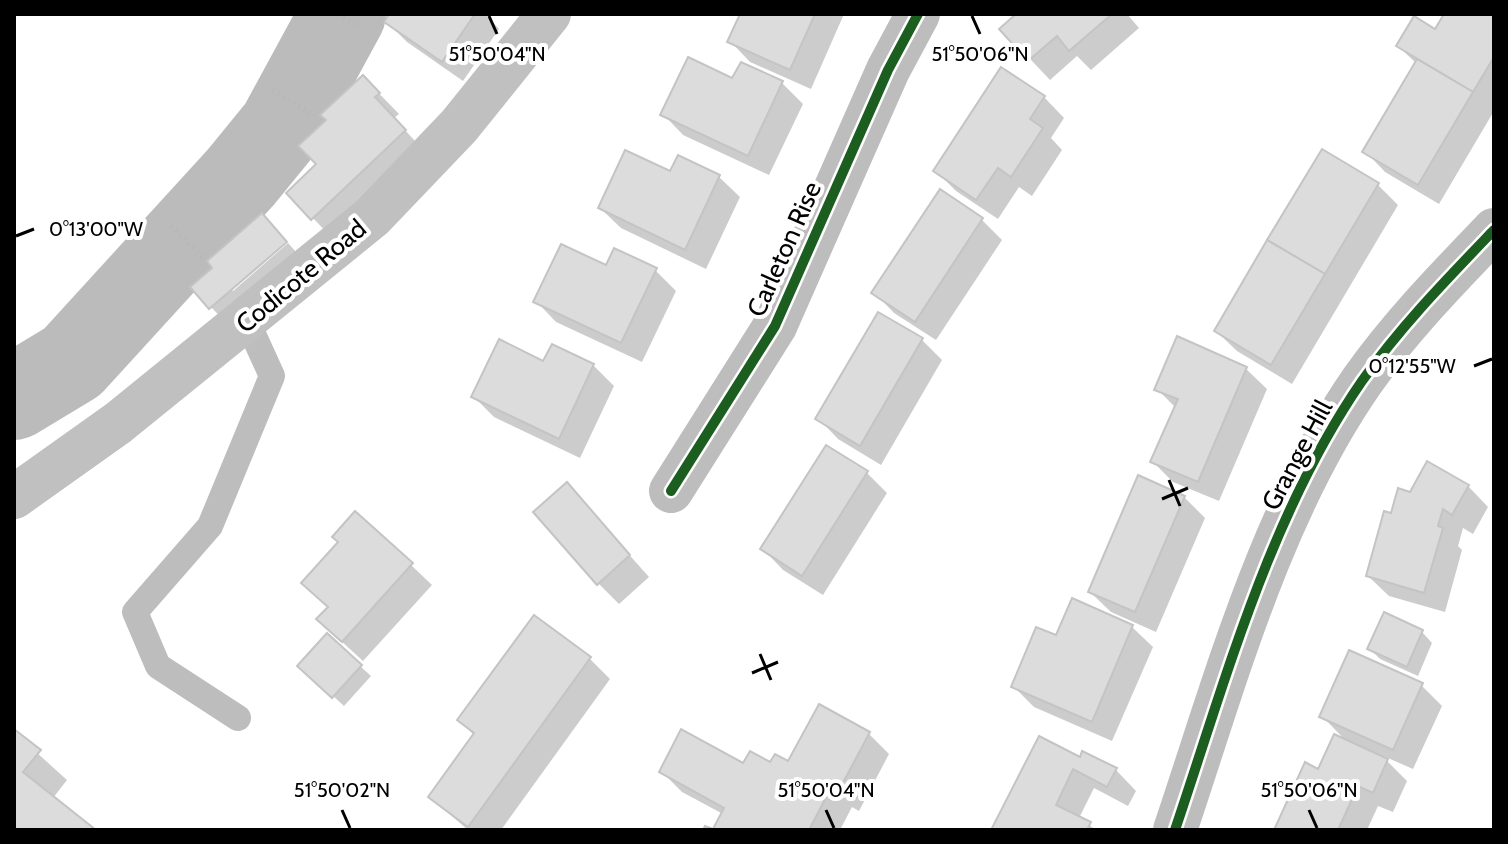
<svg xmlns="http://www.w3.org/2000/svg" width="1508" height="844" viewBox="0 0 1508 844" font-family="Cabin,sans-serif">
	<style>
		.shadow { fill: #0003 }
		.lines { fill: none; stroke-linecap: round; stroke-linejoin: round }
		.river { stroke: #bbb; stroke-width: 86 }
		.building { fill: #dcdcdc; stroke: #c4c4c4; stroke-width: 2 }
		.path { stroke: #b8b8b8; stroke-width: 5; stroke-dasharray: 2 4; stroke-linecap: butt }
		.lane { stroke: #bdbdbd; stroke-width: 26 }
		.street { stroke: #bdbdbd; stroke-width: 44 }
		.secondary { stroke: #c0c0c0; stroke-width: 44 }
		.cycleway-casing { stroke: #fff; stroke-width: 15 }
		.cycleway { stroke: #1b5e20; stroke-width: 10 }
		.ticks { fill: none; stroke: #000; stroke-width: 3 }
		.labels { text-anchor: middle; dominant-baseline: central; stroke-width: 8; stroke-linejoin: round; paint-order: stroke }
		.street-label { font-size: 26px; fill: #000; stroke: #fff }
		.ticks-label { font-size: 20px; text-anchor: middle; fill: #000; stroke: #fff; stroke-width: 8; stroke-linejoin: round; paint-order: stroke }
	</style>
	<rect width="100%" height="100%" fill="#fff"/>
	<g class="shadow">
		<path d="M392 14H485L499 29 463 81 407 42 387 22Z"/>
		<path d="M742 14H844L811 89 750 62 730 41Z"/>
		<path d="M1019 14H1127L1139 28 1091 70 1077 56 1050 80 1002 29Z"/>
		<path d="M1446 14H1494V111L1439 204 1385 172 1365 151 1417 64 1398 46 1436 32Z"/>
		<path d="M742 64 782 83 803 104 769 175 683 135 663 114 733 81Z"/>
		<path d="M363 77 399 114 394 118 425 152 333 239 289 193 319 164 328 120Z"/>
		<path d="M1044 97 1064 118 1051 138 1062 150 1032 196 1019 187 998 219 956 191 935 170Z"/>
		<path d="M679 158 719 177 740 197 706 269 621 228 600 208 671 174Z"/>
		<path d="M1378 185 1398 205 1292 384 1237 351 1216 331Z"/>
		<path d="M940 192 982 220 1002 240 936 340 894 313 874 292Z"/>
		<path d="M262 216 286 240 230 288 233 291 288 243 306 263 231 328 193 288Z"/>
		<path d="M607 268 655 270 676 291 642 362 556 322 536 301Z"/>
		<path d="M922 340 942 360 881 465 838 439 818 418Z"/>
		<path d="M544 363 593 365 614 386 580 458 494 417 474 397Z"/>
		<path d="M1246 369 1267 389 1219 501 1173 482 1153 462 1176 408 1157 389Z"/>
		<path d="M867 473 887 493 823 595 783 570 763 549Z"/>
		<path d="M567 485 649 577 619 604 598 583Z"/>
		<path d="M1468 486 1488 507 1473 534 1463 528 1458 546 1462 550 1445 612 1389 596 1368 576 1393 515Z"/>
		<path d="M1184 497 1205 518 1156 632 1111 612 1090 592Z"/>
		<path d="M411 565 432 585 363 661 340 640Z"/>
		<path d="M534 618 590 659 610 679 501 830H468L430 797 475 736 459 720Z"/>
		<path d="M1132 627 1153 647 1112 741 1034 707 1013 686 1057 638Z"/>
		<path d="M1422 632 1432 643 1418 676 1380 659 1370 649Z"/>
		<path d="M360 666 371 676 344 706 307 672Z"/>
		<path d="M1421 685 1442 706 1413 769 1381 755 1407 781 1393 812 1378 806 1367 830H1276L1319 771 1347 742 1322 716Z"/>
		<path d="M14 732 67 780 53 798 92 830H14Z"/>
		<path d="M869 734 889 754 859 811 852 807 840 830H715L723 814 682 792 661 771 789 764Z"/>
		<path d="M1080 759 1116 770 1136 791 1128 806 1094 788 1079 818 1096 830H993Z"/>
	</g>
	<g class="lines">
		<path class="river" d="M14 397 72 362 241 177 281 128 343 14"/>
	</g>
	<g class="building">
		<path d="M389 14H475L442 62 384 22Z"/>
		<path d="M740 14H815L790 70 727 42Z"/>
		<path d="M1016 14H1112L1069 51 1057 36 1028 61 999 29Z"/>
		<path d="M1444 14H1494V57L1473 92 1396 46 1414 16 1435 29Z"/>
		<path d="M688 57 732 78 741 62 783 81 748 156 660 115Z"/>
		<path d="M1417 59 1473 92 1418 185 1362 152Z"/>
		<path d="M1001 67 1045 96 1030 119 1043 128 1011 177 998 168 976 200 933 171Z"/>
		<path d="M363 75 380 93 375 97 406 130 311 220 286 193 316 164 298 146 326 120 320 115Z"/>
		<path d="M1322 149 1379 183 1325 274 1267 240Z"/>
		<path d="M625 150 670 171 678 155 720 175 685 250 598 208Z"/>
		<path d="M940 189 983 218 915 322 871 293Z"/>
		<path d="M262 213 287 242 209 309 190 287 212 268 207 261Z"/>
		<path d="M1267 240 1325 274 1271 365 1214 331Z"/>
		<path d="M561 244 606 265 614 248 657 268 621 343 533 302Z"/>
		<path d="M878 312 923 338 860 446 815 419Z"/>
		<path d="M1177 336 1247 367 1198 482 1150 462 1178 399 1154 390Z"/>
		<path d="M499 339 543 361 552 344 594 364 559 439 471 397Z"/>
		<path d="M826 445 868 471 802 576 760 549Z"/>
		<path d="M1427 461 1469 485 1452 515 1443 509 1438 526 1443 528 1424 593 1366 576 1384 511 1391 513 1398 488 1410 492Z"/>
		<path d="M1138 475 1185 496 1135 612 1088 592Z"/>
		<path d="M567 482 630 555 597 585 533 512Z"/>
		<path d="M355 511 413 563 342 642 316 619 328 607 301 583 338 542 332 537Z"/>
		<path d="M1072 598 1133 625 1092 722 1011 687 1036 627 1056 635Z"/>
		<path d="M1384 612 1423 630 1407 667 1367 649Z"/>
		<path d="M534 615 591 657 468 827 428 797 474 733 457 720Z"/>
		<path d="M327 633 362 665 332 698 297 666Z"/>
		<path d="M1349 650 1423 683 1393 750 1319 717Z"/>
		<path d="M819 704 870 732 838 792 831 788 809 830H703L705 826 713 829 724 808 659 772 681 729 743 763 750 751 770 762 775 754 788 761Z"/>
		<path d="M14 729 41 750 23 772 96 830H14Z"/>
		<path d="M1334 734 1388 759 1373 793 1358 786 1338 830H1274L1305 762 1318 769Z"/>
		<path d="M1039 736 1080 757 1082 751 1117 768 1107 787 1073 769 1056 805 1091 822 1087 830H991Z"/>
	</g>
	<g class="lines">
		<g class="path">
			<path d="M338 14 359 27"/>
			<path d="M273 90 311 114"/>
			<path d="M171 226 205 260"/>
		</g>
		<path class="lane" d="M238 718 158 666 135 612 210 526 272 376 247 321"/>
		<g class="street">
			<path d="M671 491 775 326 888 70 918 14"/>
			<path d="M1175 830C1226 679 1270 514 1362 381 1401 326 1447 279 1494 230"/>
		</g>
		<path class="secondary" d="M14 497 118 423 372 217 459 126 549 14"/>
		<defs>
			<g id="cycleway">
				<path d="M671 491 775 326 888 70 918 14"/>
				<path d="M1175 830C1226 679 1270 514 1362 381 1401 326 1447 279 1494 230"/>
			</g>
		</defs>
		<use href="#cycleway" class="cycleway-casing"/>
		<use href="#cycleway" class="cycleway"/>
	</g>
	<path class="ticks" d="M489 16 497 34M972 16 980 34M16 236 34 229M1474 366 1492 359M1169 480 1180 506M1162 499 1188 488M760 654 771 680M752 673 778 662M342 810 350 828M826 810 834 828M1309 810 1317 828"/>
	<g class="labels">
		<g class="street-label">
			<text transform="translate(784 249) rotate(-66)">Carleton Rise</text>
			<text transform="translate(301 276) rotate(-40)">Codicote Road</text>
			<text transform="translate(1297 455) rotate(-62)">Grange Hill</text>
		</g>
	</g>
	<g class="ticks-label">
		<text x="497" y="61">51°50'04"N</text>
		<text x="980" y="61">51°50'06"N</text>
		<text x="96" y="236">0°13'00"W</text>
		<text x="1412" y="373">0°12'55"W</text>
		<text x="342" y="797">51°50'02"N</text>
		<text x="826" y="797">51°50'04"N</text>
		<text x="1309" y="797">51°50'06"N</text>
	</g>
	<rect width="1508" height="844" fill="none" stroke="#000000" stroke-width="32"/>
</svg>
